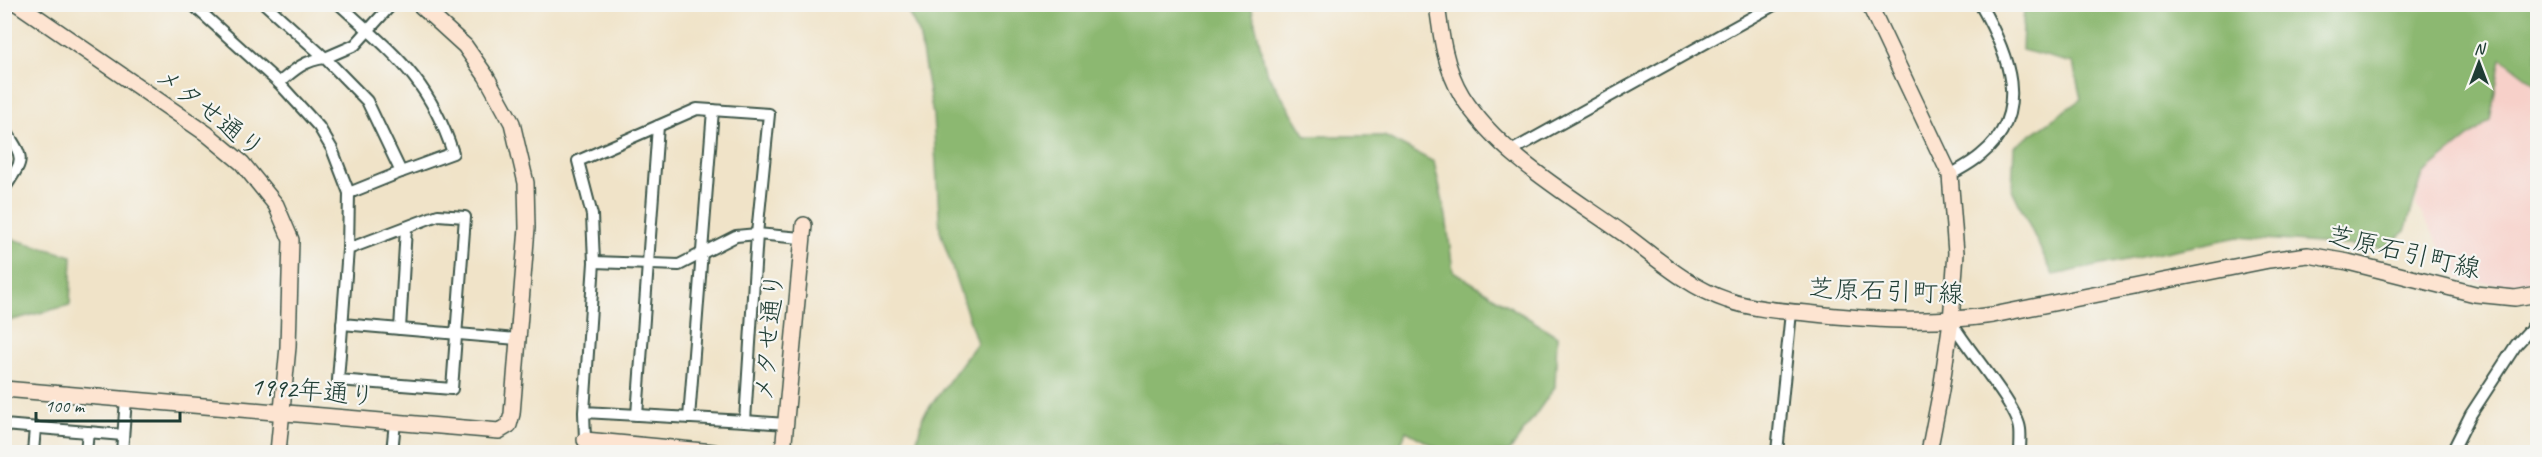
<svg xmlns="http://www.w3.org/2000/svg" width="2542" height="457" viewBox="0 0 2542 457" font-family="Caveat,'Klee One',sans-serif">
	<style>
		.built { fill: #f7d0c9 }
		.forest { fill: #8cb871; stroke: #567a52; stroke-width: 1.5 }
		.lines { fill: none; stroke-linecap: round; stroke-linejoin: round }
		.street-casing { stroke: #3e564a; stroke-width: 14 }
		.secondary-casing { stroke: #3e564a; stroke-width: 18 }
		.street { stroke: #fff; stroke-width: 10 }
		.secondary { stroke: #fde4d1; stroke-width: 15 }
		.labels { text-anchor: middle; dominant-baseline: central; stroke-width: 4.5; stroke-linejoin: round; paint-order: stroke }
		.street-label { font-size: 26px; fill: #1f3d34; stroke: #f6f6f2 }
	</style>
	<rect width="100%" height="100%" fill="#f6f6f2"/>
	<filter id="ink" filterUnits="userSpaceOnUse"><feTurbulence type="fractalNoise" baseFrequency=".0167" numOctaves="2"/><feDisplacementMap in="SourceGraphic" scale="12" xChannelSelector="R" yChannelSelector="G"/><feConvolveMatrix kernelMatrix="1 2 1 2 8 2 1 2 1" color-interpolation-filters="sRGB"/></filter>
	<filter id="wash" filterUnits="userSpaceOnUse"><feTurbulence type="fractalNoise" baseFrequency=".008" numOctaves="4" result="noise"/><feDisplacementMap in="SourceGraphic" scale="24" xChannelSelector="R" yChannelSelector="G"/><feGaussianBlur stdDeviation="1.35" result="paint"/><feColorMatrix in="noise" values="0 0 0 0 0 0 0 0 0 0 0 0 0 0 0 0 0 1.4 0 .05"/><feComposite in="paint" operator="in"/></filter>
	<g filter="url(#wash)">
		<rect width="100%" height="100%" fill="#f0e3c8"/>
		<path class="built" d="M2501 58 2537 85V102L2529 122 2537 130V284L2516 288 2460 279 2416 205 2423 174 2490 120Z"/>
		<g class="forest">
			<path d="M904 5H1251L1266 71 1306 136H1384L1434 162 1446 216 1453 271 1557 336 1555 387 1509 452H1445L1406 431 1398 452H914L923 416 977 343 940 231 933 115 919 33Z"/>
			<path d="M2024 5H2537V85L2501 58 2490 120 2423 174 2405 231 2384 248 2238 237 2053 275 2012 189 2014 147 2081 99 2073 63 2022 50Z"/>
			<path d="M5 237 72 256 70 305 5 322Z"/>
		</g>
	</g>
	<g filter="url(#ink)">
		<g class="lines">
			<defs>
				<g id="street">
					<path d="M192 4 279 83"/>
					<path d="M265 4 325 58 355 45 392 4"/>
					<path d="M339 4C394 54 429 79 453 153L401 172"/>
					<path d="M325 58 367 101 401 172 349 193 332 149 319 127 279 83C294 70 305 60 325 58Z"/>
					<path d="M4 128C25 161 25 157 4 189"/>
					<path d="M1511 151 1776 4"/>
					<path d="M1950 175C1960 169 1972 163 1981 155 2033 113 2008 53 1980 4"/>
					<path d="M348 249 438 215 465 217 452 389 338 380 348 249 349 193"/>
					<path d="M594 262 679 265 736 236 757 234 801 238"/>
					<path d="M1951 321C1965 347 2017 405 2020 429 2021 436 2020 445 2020 452"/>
					<path d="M342 324 517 339"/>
					<path d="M400 329 406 228"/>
					<path d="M584 412 745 421 757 234 769 114 697 109 578 161 592 215 594 262 584 412 585 440"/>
					<path d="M637 415 658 126"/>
					<path d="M689 418 713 110"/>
					<path d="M745 421 786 424"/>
					<path d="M4 425 123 435"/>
					<path d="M33 452 35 428"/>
					<path d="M86 452 88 432"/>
					<path d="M122 452 126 399"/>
					<path d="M392 452 395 422"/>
					<path d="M1777 452 1791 312"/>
					<path d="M2452 452 2471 414 2516 345 2538 321"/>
				</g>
				<g id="secondary">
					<path d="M18 4 207 134 242 163 276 205 291 240 288 347 278 452"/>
					<path d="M1437 4C1441 36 1445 68 1462 96 1499 155 1568 194 1624 234 1655 257 1689 288 1727 300 1752 309 1781 311 1807 313 1870 320 1931 324 1993 315L2269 260 2308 255 2348 262 2475 294 2515 298 2538 294"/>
					<path d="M1869 4 1950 175 1956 253 1951 321 1941 390 1929 452"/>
					<path d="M4 389 499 431 509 425 512 414 527 228 526 183 512 123 486 76 465 46 419 4"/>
					<path d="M585 440 714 452"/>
					<path d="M783 452 804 225"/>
				</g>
			</defs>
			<use href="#street" class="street-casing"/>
			<use href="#secondary" class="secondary-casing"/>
			<use href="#street" class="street"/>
			<use href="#secondary" class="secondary"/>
		</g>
	</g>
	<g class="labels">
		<g class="street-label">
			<text transform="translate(210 112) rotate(38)">メタせ通り</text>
			<text transform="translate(2404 252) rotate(13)">芝原石引町線</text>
			<text transform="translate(1886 291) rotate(2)">芝原石引町線</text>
			<text transform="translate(769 337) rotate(-85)">メタせ通り</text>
			<text transform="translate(313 391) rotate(5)">1992年通り</text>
		</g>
	</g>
	<rect width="2542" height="457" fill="none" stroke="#f6f6f2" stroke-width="24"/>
	<g transform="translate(2479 63)" stroke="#f6f6f2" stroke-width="4.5" paint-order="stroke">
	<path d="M0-4.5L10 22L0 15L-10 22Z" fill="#1f3d34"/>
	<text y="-9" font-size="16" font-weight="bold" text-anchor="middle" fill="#1f3d34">N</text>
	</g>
	<path d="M36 412v9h144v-9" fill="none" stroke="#1f3d34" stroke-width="3"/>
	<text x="45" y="412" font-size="18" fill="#1f3d34" stroke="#f6f6f2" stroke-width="4.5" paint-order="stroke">100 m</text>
</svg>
